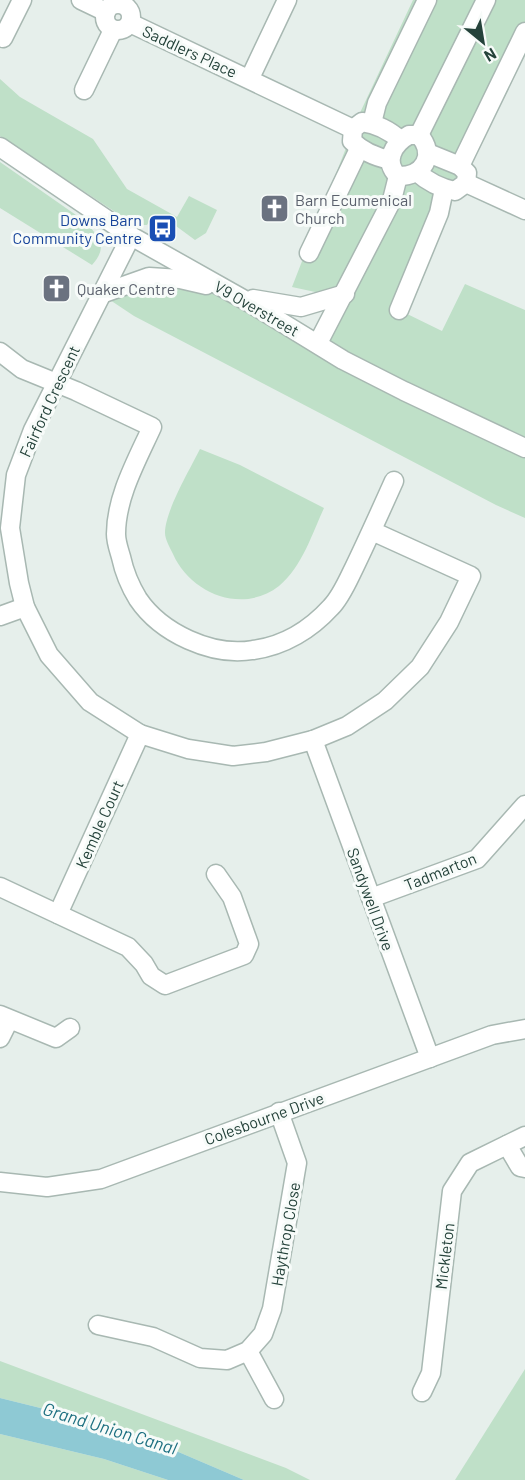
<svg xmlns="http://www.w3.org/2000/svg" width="525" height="1480" viewBox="0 0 525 1480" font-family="Barlow,sans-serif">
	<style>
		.green { fill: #bfe0c8 }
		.water { fill: #8ec9d4 }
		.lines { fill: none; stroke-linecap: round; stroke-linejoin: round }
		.minor-casing { stroke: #a8b8b2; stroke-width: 21 }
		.minor { stroke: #fff; stroke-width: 18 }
		.labels { text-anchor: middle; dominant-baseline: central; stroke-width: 6; stroke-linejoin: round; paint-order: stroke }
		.street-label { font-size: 16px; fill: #24423a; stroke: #f7fbf9 }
		.worship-label { font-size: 16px; fill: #5b616d; stroke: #f7fbf9; text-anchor: start }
		.transit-label { font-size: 16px; fill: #164399; stroke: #f7fbf9; text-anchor: end }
		.water-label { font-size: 18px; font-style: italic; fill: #1c6f80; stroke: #f7fbf9 }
	</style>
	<rect width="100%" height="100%" fill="#e6efeb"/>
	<g class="green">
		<path d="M413 0H525V34L399 310 442 331 465 284 525 310V518L496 505 134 316 101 294 149 277 222 288 318 343 343 298 292 287 358 117Z"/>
		<path d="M0 79 20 97 93 139 127 189 177 217 189 196 217 210 206 233 195 240 176 226 152 216 147 225H135L0 136Z"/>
		<path d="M0 162 86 222C100 239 108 247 92 265L0 208Z"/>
		<path d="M200 449 240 465 324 508C312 534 302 567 279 586 242 615 190 593 173 554 170 548 165 539 165 533 165 511 190 469 200 449Z"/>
		<path d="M0 1361 286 1468 310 1480H244L141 1436 101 1423 0 1398Z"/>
		<path d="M525 1369V1480H455Z"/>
		<path d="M0 1434 104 1459 168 1480H0Z"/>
	</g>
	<path class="water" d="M0 1398 101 1423 141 1436 244 1480H168L104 1459 0 1434Z"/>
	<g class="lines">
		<defs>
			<g id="minor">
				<path d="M81 0 106 12"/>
				<circle cx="118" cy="17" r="13"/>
				<path d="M130 23 353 129"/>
				<path d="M3 38 22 0"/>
				<path d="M250 78 287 0"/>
				<path d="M84 90 113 30"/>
				<path d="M372 123 377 103 427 0"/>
				<path d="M409 135H419C437 155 423 177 398 176 383 162 393 144 409 135Z"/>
				<path d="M419 135 486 0"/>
				<path d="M0 147 131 236 250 303 343 360 404 391 525 448"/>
				<path d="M390 160C376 157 363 152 352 141L353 129 362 122C376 124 389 130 400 140"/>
				<path d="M460 166 525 32"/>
				<path d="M417 172C428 182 439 188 455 191L466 183 467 173 460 166 428 153"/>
				<path d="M466 183 525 210"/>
				<path d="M131 236 33 430 16 475 10 528 19 583 25 607 49 655 90 702 140 734 188 749 233 756 266 752 313 740 347 726 385 701 420 667 449 622 471 576 372 531"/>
				<path d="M309 253 359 149"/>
				<path d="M101 294 149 277 180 279 206 285"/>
				<path d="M253 299 301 307 345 294"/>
				<path d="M399 310 439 213 444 189"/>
				<path d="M318 343 392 200 398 176"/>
				<path d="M0 352 22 369 76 391 152 427C137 460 116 497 116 534 116 542 119 550 121 557 124 571 130 586 138 599 161 633 212 657 253 650 284 646 311 629 331 607 341 597 348 580 354 568 368 539 381 510 394 481"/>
				<path d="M0 616 25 607"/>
				<path d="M313 740 430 1058"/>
				<path d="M0 887 128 947 144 964 151 976 165 985 244 955 249 944 232 897 216 874"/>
				<path d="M371 898 477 859 525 805"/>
				<path d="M58 914 140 734"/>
				<path d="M0 1015 56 1038 70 1028"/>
				<path d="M0 1038 9 1020"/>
				<path d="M507 1145 520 1167 525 1168"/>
				<path d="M0 1182 47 1187 101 1179 492 1035 525 1029"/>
				<path d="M98 1325 153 1337 200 1358 227 1360 248 1351 263 1334 272 1309 297 1163 279 1112"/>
				<path d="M248 1351 274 1399"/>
				<path d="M422 1392 431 1373 452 1191 470 1163 525 1136"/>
			</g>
		</defs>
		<use href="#minor" class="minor-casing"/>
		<use href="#minor" class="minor"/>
	</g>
	<defs>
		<symbol id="church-square" viewBox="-11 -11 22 22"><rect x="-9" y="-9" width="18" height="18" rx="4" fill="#6b7280" stroke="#f7fbf9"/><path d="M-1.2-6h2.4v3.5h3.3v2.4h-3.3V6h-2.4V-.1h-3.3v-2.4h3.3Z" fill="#fff"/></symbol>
		<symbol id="bus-square" viewBox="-11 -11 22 22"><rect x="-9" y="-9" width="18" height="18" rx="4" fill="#1a4fb4" stroke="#f7fbf9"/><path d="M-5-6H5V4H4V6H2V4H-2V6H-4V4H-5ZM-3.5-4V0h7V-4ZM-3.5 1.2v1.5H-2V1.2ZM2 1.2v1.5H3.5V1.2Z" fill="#fff"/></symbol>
	</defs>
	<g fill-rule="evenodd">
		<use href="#church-square" x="258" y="192" width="33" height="33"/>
		<use href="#bus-square" x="146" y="212" width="33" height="33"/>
		<use href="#church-square" x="40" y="272" width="33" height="33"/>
	</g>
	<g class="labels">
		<g class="street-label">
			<text transform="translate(190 51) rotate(25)">Saddlers Place</text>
			<text transform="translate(257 308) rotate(30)">V9 Overstreet</text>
			<text transform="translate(49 401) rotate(-65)">Fairford Crescent</text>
			<text transform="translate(99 824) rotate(-66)">Kemble Court</text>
			<text transform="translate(440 871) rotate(-22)">Tadmarton</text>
			<text transform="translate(371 899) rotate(70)">Sandywell Drive</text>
			<text transform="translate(264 1118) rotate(-20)">Colesbourne Drive</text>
			<text transform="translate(285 1234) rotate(-80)">Haythrop Close</text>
			<text transform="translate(444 1256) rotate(-83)">Mickleton</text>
		</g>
		<g class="worship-label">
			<text x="295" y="199">Barn Ecumenical<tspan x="295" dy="18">Church</tspan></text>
			<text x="77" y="288">Quaker Centre</text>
		</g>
		<g class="transit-label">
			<text x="142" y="219">Downs Barn<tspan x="142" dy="18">Community Centre</tspan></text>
		</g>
		<g class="water-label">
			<text transform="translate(110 1428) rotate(17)">Grand Union Canal</text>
		</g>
	</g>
	<g transform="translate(483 42) rotate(150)" stroke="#f7fbf9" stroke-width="4.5" paint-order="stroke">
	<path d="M0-4.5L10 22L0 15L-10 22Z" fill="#24423a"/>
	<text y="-9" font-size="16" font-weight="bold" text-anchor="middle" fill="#24423a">N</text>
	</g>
</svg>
